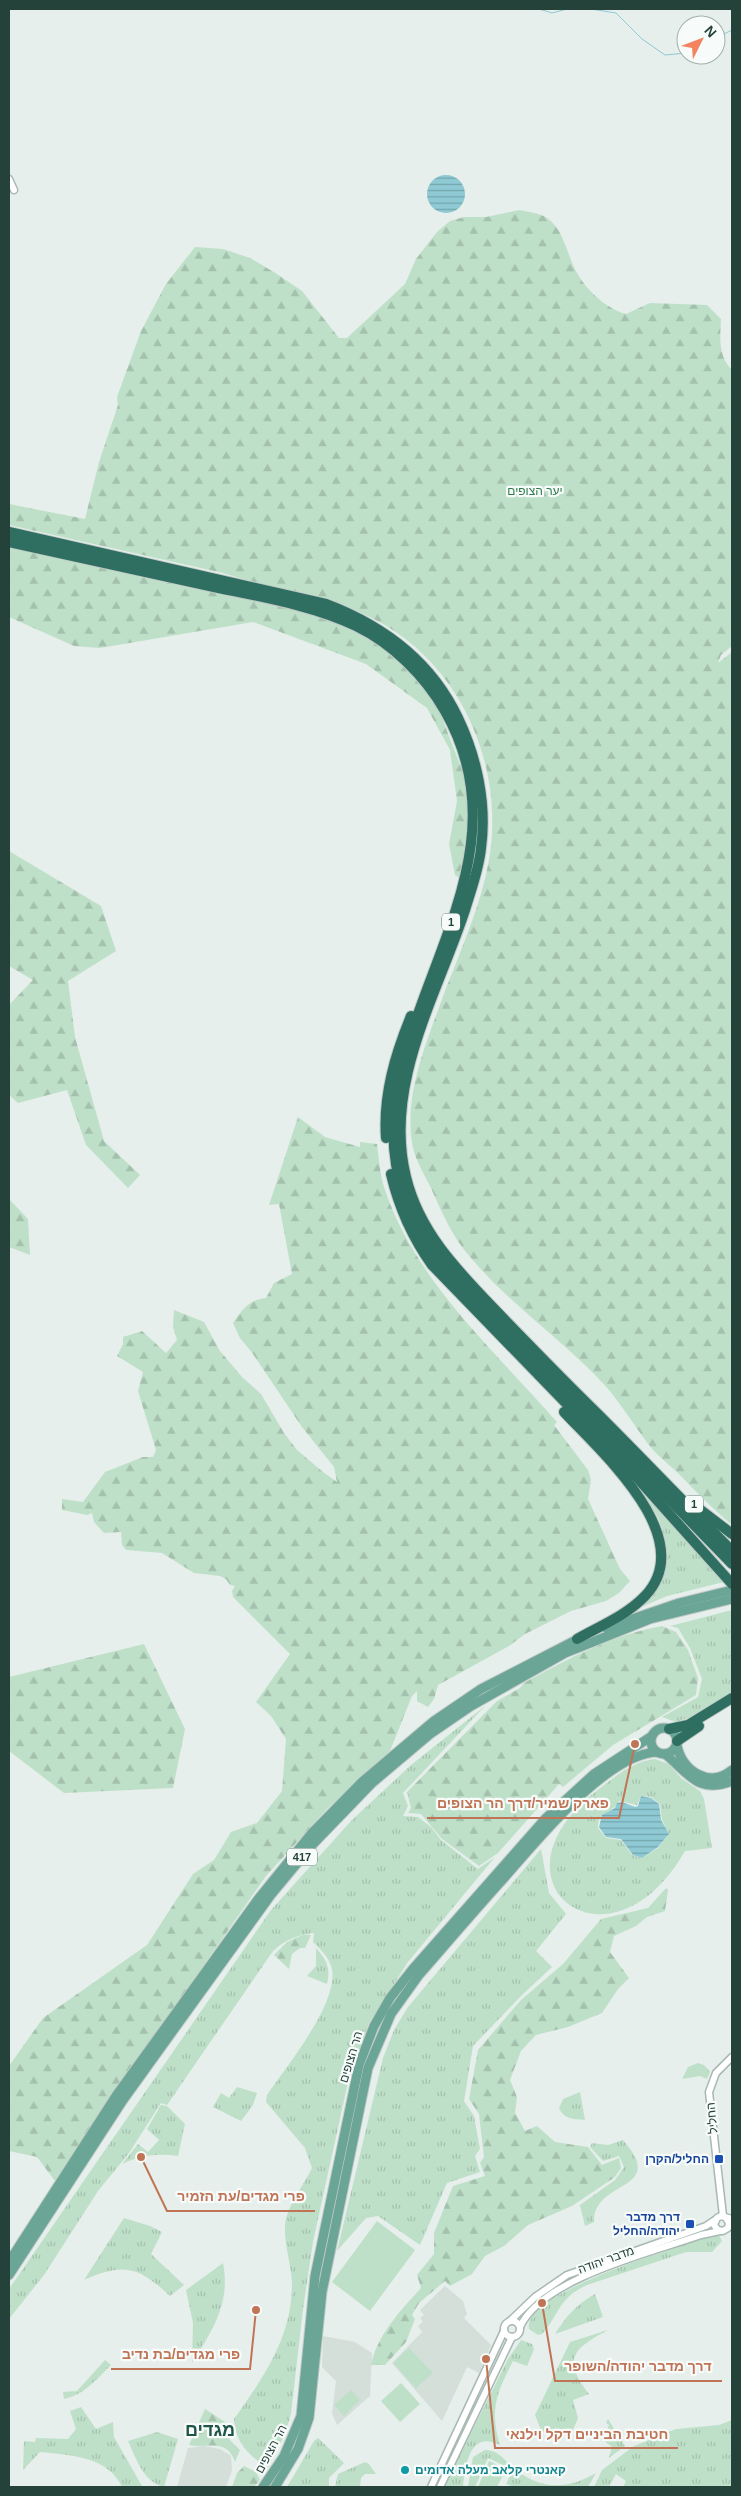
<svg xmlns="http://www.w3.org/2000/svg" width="741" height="2496" viewBox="0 0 741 2496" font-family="Arial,Heebo,sans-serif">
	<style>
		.built { fill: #d4dfda }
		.grass { fill: url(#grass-tufts); fill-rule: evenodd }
		.forest { fill: url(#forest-firs) }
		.pitch { fill: #bfe0c8 }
		.water { fill: url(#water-rules) }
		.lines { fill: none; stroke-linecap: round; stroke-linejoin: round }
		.stream { stroke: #8ec9d4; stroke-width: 1 }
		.minor-casing { stroke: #a8b8b2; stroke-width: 9 }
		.major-casing { stroke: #c2cac8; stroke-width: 11 }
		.highway-casing { stroke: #c2cac8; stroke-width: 12 }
		.minor { stroke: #fff; stroke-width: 6 }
		.major { stroke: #6aa596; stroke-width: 9 }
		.highway { stroke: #2f6f62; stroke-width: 10 }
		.transit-dot { fill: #1a4fb4; stroke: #f7fbf9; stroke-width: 2 }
		.culture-dot { fill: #0f9aa8; stroke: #f7fbf9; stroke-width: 2 }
		.labels { text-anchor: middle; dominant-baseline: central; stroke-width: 4.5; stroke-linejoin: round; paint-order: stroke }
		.shield { fill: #f7fbf9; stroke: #637a73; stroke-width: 1 }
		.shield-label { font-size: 11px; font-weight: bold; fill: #24423a }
		.park-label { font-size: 12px; fill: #2d7a4b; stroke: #f7fbf9 }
		.street-label { font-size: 12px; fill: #24423a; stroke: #f7fbf9 }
		.transit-label { font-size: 12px; font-weight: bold; fill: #164399; stroke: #f7fbf9; text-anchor: end }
		.culture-label { font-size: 12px; font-weight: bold; fill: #0d838f; stroke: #f7fbf9; text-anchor: start }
		.district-label { font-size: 18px; font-weight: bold; fill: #1f5548; stroke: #f7fbf9 }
		.leader { fill: none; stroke: #c07456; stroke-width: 2 }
		.callout-dot { fill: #c07456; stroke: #f7fbf9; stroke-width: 2 }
		.callout-label { font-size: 14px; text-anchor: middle; font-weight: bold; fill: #c07456; stroke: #f7fbf9; stroke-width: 4.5; stroke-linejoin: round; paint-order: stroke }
	</style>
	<defs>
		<pattern id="grass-tufts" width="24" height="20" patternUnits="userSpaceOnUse" patternTransform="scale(1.25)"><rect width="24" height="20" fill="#bfe0c8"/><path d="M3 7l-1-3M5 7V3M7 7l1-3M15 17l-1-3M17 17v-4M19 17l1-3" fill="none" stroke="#a4c1ad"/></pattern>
		<pattern id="forest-firs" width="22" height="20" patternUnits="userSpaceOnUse" patternTransform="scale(1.25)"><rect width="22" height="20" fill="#bfe0c8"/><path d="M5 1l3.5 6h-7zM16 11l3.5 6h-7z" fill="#a4c1ad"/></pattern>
		<pattern id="water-rules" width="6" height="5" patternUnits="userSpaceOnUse" patternTransform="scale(1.25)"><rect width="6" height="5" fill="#8ec9d4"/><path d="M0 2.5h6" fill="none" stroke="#74a5ad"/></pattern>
	</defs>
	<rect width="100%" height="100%" fill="#e6efeb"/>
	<g class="built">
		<path d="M445 2286 463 2301 467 2314 464 2318 491 2345 479 2373 467 2367 442 2421 392 2363 422 2332 418 2326 423 2322 420 2318 424 2315 420 2310Z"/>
		<path d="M323 2336 355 2342 372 2353 370 2396 337 2425 332 2413 336 2381 322 2367Z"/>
		<path d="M204 2446 220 2449 231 2456 232 2470 226 2487H177L188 2448Z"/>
	</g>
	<g class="grass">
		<path d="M647 1496 724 1582 667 1596 639 1608C667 1583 674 1551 657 1516 653 1509 647 1505 647 1496Z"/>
		<path d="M732 1610V1692L688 1718 676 1722 662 1717 698 1697 702 1679 690 1648 678 1628 670 1626Z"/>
		<path d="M485 1706 403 1793 408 1806 403 1816 418 1817 431 1827 441 1840 478 1869 495 1857 408 1962 369 2023 348 2082 313 2242 303 2309 291 2414 285 2434 268 2468C250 2457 234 2441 234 2419 263 2378 291 2339 292 2286 292 2266 284 2246 285 2226 286 2207 304 2185 312 2168L305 2148 266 2102 267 2095C286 2067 338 2004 332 1970 330 1958 321 1950 313 1942L314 1933C297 1935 285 1940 273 1951L167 2105 161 2103 129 2153 98 2191 44 2275 9 2319V2289L271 1910 351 1821 411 1765Z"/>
		<path d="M655 1759 669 1764 681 1778 700 1791 704 1799 712 1848 685 1851C609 1984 478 1880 599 1789 615 1777 633 1761 655 1759ZM641 1796 651 1797 660 1804 662 1820 669 1834 658 1848 642 1858 632 1855 621 1840 606 1838 598 1828C598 1814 605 1815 613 1808 616 1807 617 1804 619 1801L637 1805Z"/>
		<path d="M541 1849 549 1893 566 1914 536 1951 552 1967 520 1997 473 2046 464 2101 474 2116 480 2149 475 2156 480 2172 447 2183 420 2245 378 2216 366 2218 337 2251 383 2058 394 2030 408 2007Z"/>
		<path d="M316 1948C327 1960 331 1969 327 1984L307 1976 316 1966Z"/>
		<path d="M698 2063 704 2065 710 2072 707 2079 700 2076 682 2079 688 2067Z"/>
		<path d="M237 2087 257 2093 253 2105 241 2121 213 2107 221 2093 229 2098Z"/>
		<path d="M580 2092 585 2120C575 2119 564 2120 559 2108L563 2099Z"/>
		<path d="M161 2105 167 2106 185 2124 178 2156C158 2153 140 2155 122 2164L138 2144 148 2152 159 2140 147 2129Z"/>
		<path d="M623 2140C669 2192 593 2179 594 2222L585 2226 580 2205 615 2180 624 2167 619 2156 603 2161 590 2147 592 2143 608 2145Z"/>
		<path d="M124 2218 150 2226 162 2232 151 2254 184 2285 170 2296C139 2267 124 2262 84 2280Z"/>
		<path d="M714 2235H719L722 2241 712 2252H686L587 2285C558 2298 560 2314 542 2334L538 2335 529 2329C521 2292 686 2245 714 2235Z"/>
		<path d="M223 2263C231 2303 212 2331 192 2363L193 2323 186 2290Z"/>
		<path d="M595 2294 603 2317 555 2334C566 2316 576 2305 595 2294Z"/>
		<path d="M608 2330C573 2349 562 2358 589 2394L573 2400 578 2418 572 2432 558 2437 541 2430 535 2415 570 2342Z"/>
		<path d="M521 2340 532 2344 534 2349 527 2366 513 2361C497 2393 489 2409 500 2445 469 2429 465 2467 463 2487H444L508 2359Z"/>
		<path d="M105 2360 111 2365C97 2379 84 2395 64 2399L63 2392 77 2391Z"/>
		<path d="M81 2407 96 2429 113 2422 114 2437 142 2486 122 2487C108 2456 69 2455 40 2452L23 2470 24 2441 35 2442 36 2438 68 2439 76 2429 70 2411Z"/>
		<path d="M608 2419 625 2446 609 2458 612 2447 603 2440 609 2425 606 2423Z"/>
		<path d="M732 2420V2487H623L626 2481 616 2474 609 2487H594L602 2470 634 2446 676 2429 719 2425Z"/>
		<path d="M157 2432 178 2439 164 2487C143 2482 136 2458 128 2441Z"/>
		<path d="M318 2438 344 2463 329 2478V2487H287L314 2441Z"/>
		<path d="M485 2450C497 2450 502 2457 510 2465 538 2490 565 2491 596 2473L588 2487H514L506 2484 513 2470 488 2458 475 2487H468L473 2457Z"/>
		<path d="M365 2462 369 2464 376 2474H365L361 2478 360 2487H335L338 2474Z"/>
	</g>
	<g class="forest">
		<path d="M520 210C528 212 540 213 547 218 562 228 566 249 573 265 582 286 604 308 626 314L650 303 707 305 721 319C720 338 718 356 732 370V646L721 655 718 663 732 652V1525C713 1509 695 1491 678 1473 666 1462 652 1451 643 1437 630 1419 615 1395 598 1378 558 1337 509 1303 471 1258 453 1238 442 1213 431 1188 425 1176 416 1161 413 1148 402 1096 428 1039 445 991 461 949 481 905 489 860 506 761 456 653 361 613 317 594 268 588 223 573L9 525V504L85 519 99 462 118 405 117 397 141 331 166 284 195 247 223 249 250 258 277 274 302 291 339 338H347L405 284 416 259 437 232 450 221 464 217H486Z"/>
		<path d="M9 546 291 607 336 622 376 643 417 678 439 710 467 783 468 858 461 879 455 875 449 844 457 801 450 750 427 708 366 664 253 622 100 648 74 646 9 617Z"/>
		<path d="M9 851 101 906 116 951 68 981 75 1037 104 1141 140 1175 128 1188 86 1145 67 1090 18 1103 9 1095V1005L33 980 9 966Z"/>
		<path d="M298 1117 325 1137 360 1147V1142L377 1144C379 1159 380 1176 385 1190 416 1282 494 1350 557 1422L554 1425 588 1470 591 1480 588 1499 620 1569 630 1581 619 1593 606 1601 571 1611 525 1634 509 1646 438 1685 434 1699 428 1707 417 1701V1691L412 1696 390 1751 327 1809 266 1876 137 2061 107 2100 90 2129 55 2181 37 2157 9 2151V2066L43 2018 147 1945 193 1874 214 1860 231 1832 257 1823 282 1791 286 1739 271 1716 256 1702 290 1654 233 1597 232 1591 235 1586 230 1585 226 1579 220 1576 194 1573 162 1553 126 1550 122 1545 121 1532 104 1533 94 1522 92 1513 87 1515 62 1510V1499L83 1502 105 1472 143 1457H153L156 1450 138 1391 143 1372 117 1356 123 1344V1337L142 1331 166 1353 177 1340 173 1327 174 1310 204 1322 220 1351 242 1377 261 1394 284 1433 297 1450 323 1472 337 1482 334 1467 302 1427 253 1354 240 1338 233 1323C243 1309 248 1300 266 1298L274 1283 292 1274 279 1204 269 1205Z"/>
		<path d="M9 1199 28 1219 30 1255 9 1247Z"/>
		<path d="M662 1626 676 1632 688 1650 698 1678 696 1695 613 1745 563 1787 559 1784 498 1853 479 1866 442 1839 421 1814 408 1813 411 1808 407 1792 497 1701 520 1688 524 1683C570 1658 609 1636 662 1626Z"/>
		<path d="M144 1644 185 1729 173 1788 64 1793 9 1751V1677Z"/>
		<path d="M666 1888 668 1890 665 1911 647 1917 636 1926 614 1936 610 1952 629 1978 618 1989 602 2013 568 2027 536 2035 521 2051 510 2080 517 2097 515 2113 525 2131 537 2126 555 2142 588 2147 602 2165 619 2158 621 2168 615 2177 572 2206 528 2225 504 2246 485 2256 472 2274 450 2286 445 2281 419 2303 412 2315 415 2319 406 2342 385 2365H371C377 2335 401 2310 421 2288L417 2275 434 2254V2233L453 2186 485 2176 480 2163 484 2157 479 2114 469 2099 478 2050 521 2000 563 1964 601 1919 648 1908Z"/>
		<path d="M303 1935H311L305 1948H300L292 1954 289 1969 274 1955 287 1942Z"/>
		<path d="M205 2409 225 2422C224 2436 231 2441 240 2450L235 2462C227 2437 205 2449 189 2445Z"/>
		<path d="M244 2466 256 2472 260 2480 254 2487H232L237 2473Z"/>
	</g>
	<g class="pitch">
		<path d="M377 2221 415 2250 370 2311 332 2282Z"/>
		<path d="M409 2348 433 2373 416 2388 393 2363Z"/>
		<path d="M401 2383 420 2404 400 2422 381 2401Z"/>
		<path d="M351 2390 360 2400 344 2416 334 2405Z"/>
		<path d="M489 2461 506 2469 497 2487H478Z"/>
	</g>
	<g class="water">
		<circle cx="446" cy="194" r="19"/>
		<path d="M641 1796 651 1798 659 1804 661 1820 669 1834 658 1847 642 1858 633 1855 621 1839 606 1837 599 1827 602 1815 615 1808 617 1803 622 1802 635 1807 638 1806Z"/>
	</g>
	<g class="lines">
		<g class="stream">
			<path d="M539 9 552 13 567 9"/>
			<path d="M591 9 616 13 642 39 665 55 686 53"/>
			<path d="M716 38 732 30"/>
		</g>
		<defs>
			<g id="minor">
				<path d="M9 179 14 190"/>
				<path d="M723 2216 709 2092 716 2073 732 2057"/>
				<path d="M726 2218 729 2223 728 2228 723 2231 718 2230 714 2225 717 2218 721 2216 732 2219"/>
				<circle cx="512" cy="2329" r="8"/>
				<path d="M510 2321 535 2297 567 2275 706 2226 715 2220"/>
				<path d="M520 2327C542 2278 653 2252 701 2235L720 2231"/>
				<path d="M431 2487 504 2331"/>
				<path d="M440 2487 512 2337"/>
			</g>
			<g id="major">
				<path d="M606 1628 679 1603 732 1590"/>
				<circle cx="664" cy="1741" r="13"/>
				<path d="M677 1745C681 1770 709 1789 732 1770"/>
				<path d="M665 1754C688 1772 697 1795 732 1781"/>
				<path d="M9 2262 116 2096 259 1898 311 1834 362 1782 434 1721 481 1689 582 1637"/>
				<path d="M9 2275 123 2100 270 1896 314 1843 372 1783 430 1734 471 1706 565 1653 650 1619 732 1599"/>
				<path d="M263 2487 284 2456 301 2416 315 2276 359 2065 374 2026 390 1998 412 1970 546 1818 594 1774 652 1736"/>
				<path d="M275 2487 298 2449 309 2418 322 2292 368 2068 391 2014 419 1975C447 1943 475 1910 504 1878 536 1842 606 1754 657 1752"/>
			</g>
			<g id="highway">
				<path d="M9 532 326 604C384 626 431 661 458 718 477 758 487 804 481 848 479 869 471 890 465 910 437 995 383 1085 406 1177 420 1236 464 1277 504 1319 535 1351 566 1383 598 1414 643 1459 687 1505 732 1551"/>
				<path d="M9 542C74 556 139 571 205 585 255 596 309 604 356 626 393 644 425 676 445 711 558 909 279 1075 451 1275L732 1564"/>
				<path d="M386 1138C383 1095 395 1055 411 1016"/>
				<path d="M391 1174C399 1208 412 1237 432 1265L621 1460 732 1584"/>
				<path d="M564 1412C601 1452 700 1538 645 1596 627 1615 600 1626 577 1639"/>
				<path d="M698 1508 732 1534"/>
				<path d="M669 1729 688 1725 732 1698"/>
				<path d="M677 1741 699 1726"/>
			</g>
		</defs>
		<use href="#minor" class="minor-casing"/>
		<use href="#major" class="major-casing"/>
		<use href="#highway" class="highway-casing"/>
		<use href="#minor" class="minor"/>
		<use href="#major" class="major"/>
		<use href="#highway" class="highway"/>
	</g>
	<g class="transit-dot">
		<rect x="714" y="2154" width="10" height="10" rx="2.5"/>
		<rect x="685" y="2219" width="10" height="10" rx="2.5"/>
	</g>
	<circle class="culture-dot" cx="405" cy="2470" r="5"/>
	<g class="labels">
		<g class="shield">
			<rect x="442" y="913.5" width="18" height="17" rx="4"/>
			<rect x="685" y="1495.5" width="18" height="17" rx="4"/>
			<rect x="287" y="1848.5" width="30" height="17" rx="4"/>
		</g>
		<g class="shield-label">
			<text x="451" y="922">1</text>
			<text x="694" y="1504">1</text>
			<text x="302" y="1857">417</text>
		</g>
		<g class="park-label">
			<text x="535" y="491">יער הצופים</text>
		</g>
		<g class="street-label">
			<text transform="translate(351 2057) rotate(-73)">הר הצופים</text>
			<text transform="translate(712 2118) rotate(-96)">החליל</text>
			<text transform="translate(606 2260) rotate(-20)">מדבר יהודה</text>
			<text transform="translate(271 2449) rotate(-62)">הר הצופים</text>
		</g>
		<g class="transit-label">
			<text x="709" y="2159">החליל/הקרן</text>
			<text x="680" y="2217">דרך מדבר<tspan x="680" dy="14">יהודה/החליל</tspan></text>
		</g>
		<g class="culture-label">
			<text x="415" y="2470">קאנטרי קלאב מעלה אדומים</text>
		</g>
		<g class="district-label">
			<text x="210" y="2430">מגדים</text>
		</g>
	</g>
	<path class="leader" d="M635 1744L619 1818H427M141 2157L167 2211H315M256 2310L250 2369H111M542 2303L555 2381H722M486 2359L495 2448H678"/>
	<g class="callout-dot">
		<circle cx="635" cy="1744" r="5"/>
		<circle cx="141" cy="2157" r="5"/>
		<circle cx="256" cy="2310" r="5"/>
		<circle cx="542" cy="2303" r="5"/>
		<circle cx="486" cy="2359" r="5"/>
	</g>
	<g class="callout-label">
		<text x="523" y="1808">פארק שמיר/דרך הר הצופים</text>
		<text x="241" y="2201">פרי מגדים/עת הזמיר</text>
		<text x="181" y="2359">פרי מגדים/בת נדיב</text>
		<text x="638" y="2371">דרך מדבר יהודה/השופר</text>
		<text x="587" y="2439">חטיבת הביניים דקל וילנאי</text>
	</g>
	<rect width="741" height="2496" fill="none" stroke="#24423a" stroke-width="20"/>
	<g transform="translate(701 40) rotate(48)"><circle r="24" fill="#f7fbf9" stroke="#a3b1ad"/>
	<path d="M0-4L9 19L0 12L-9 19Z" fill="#f4845f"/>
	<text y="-8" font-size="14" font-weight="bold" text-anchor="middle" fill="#24423a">N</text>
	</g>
</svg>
